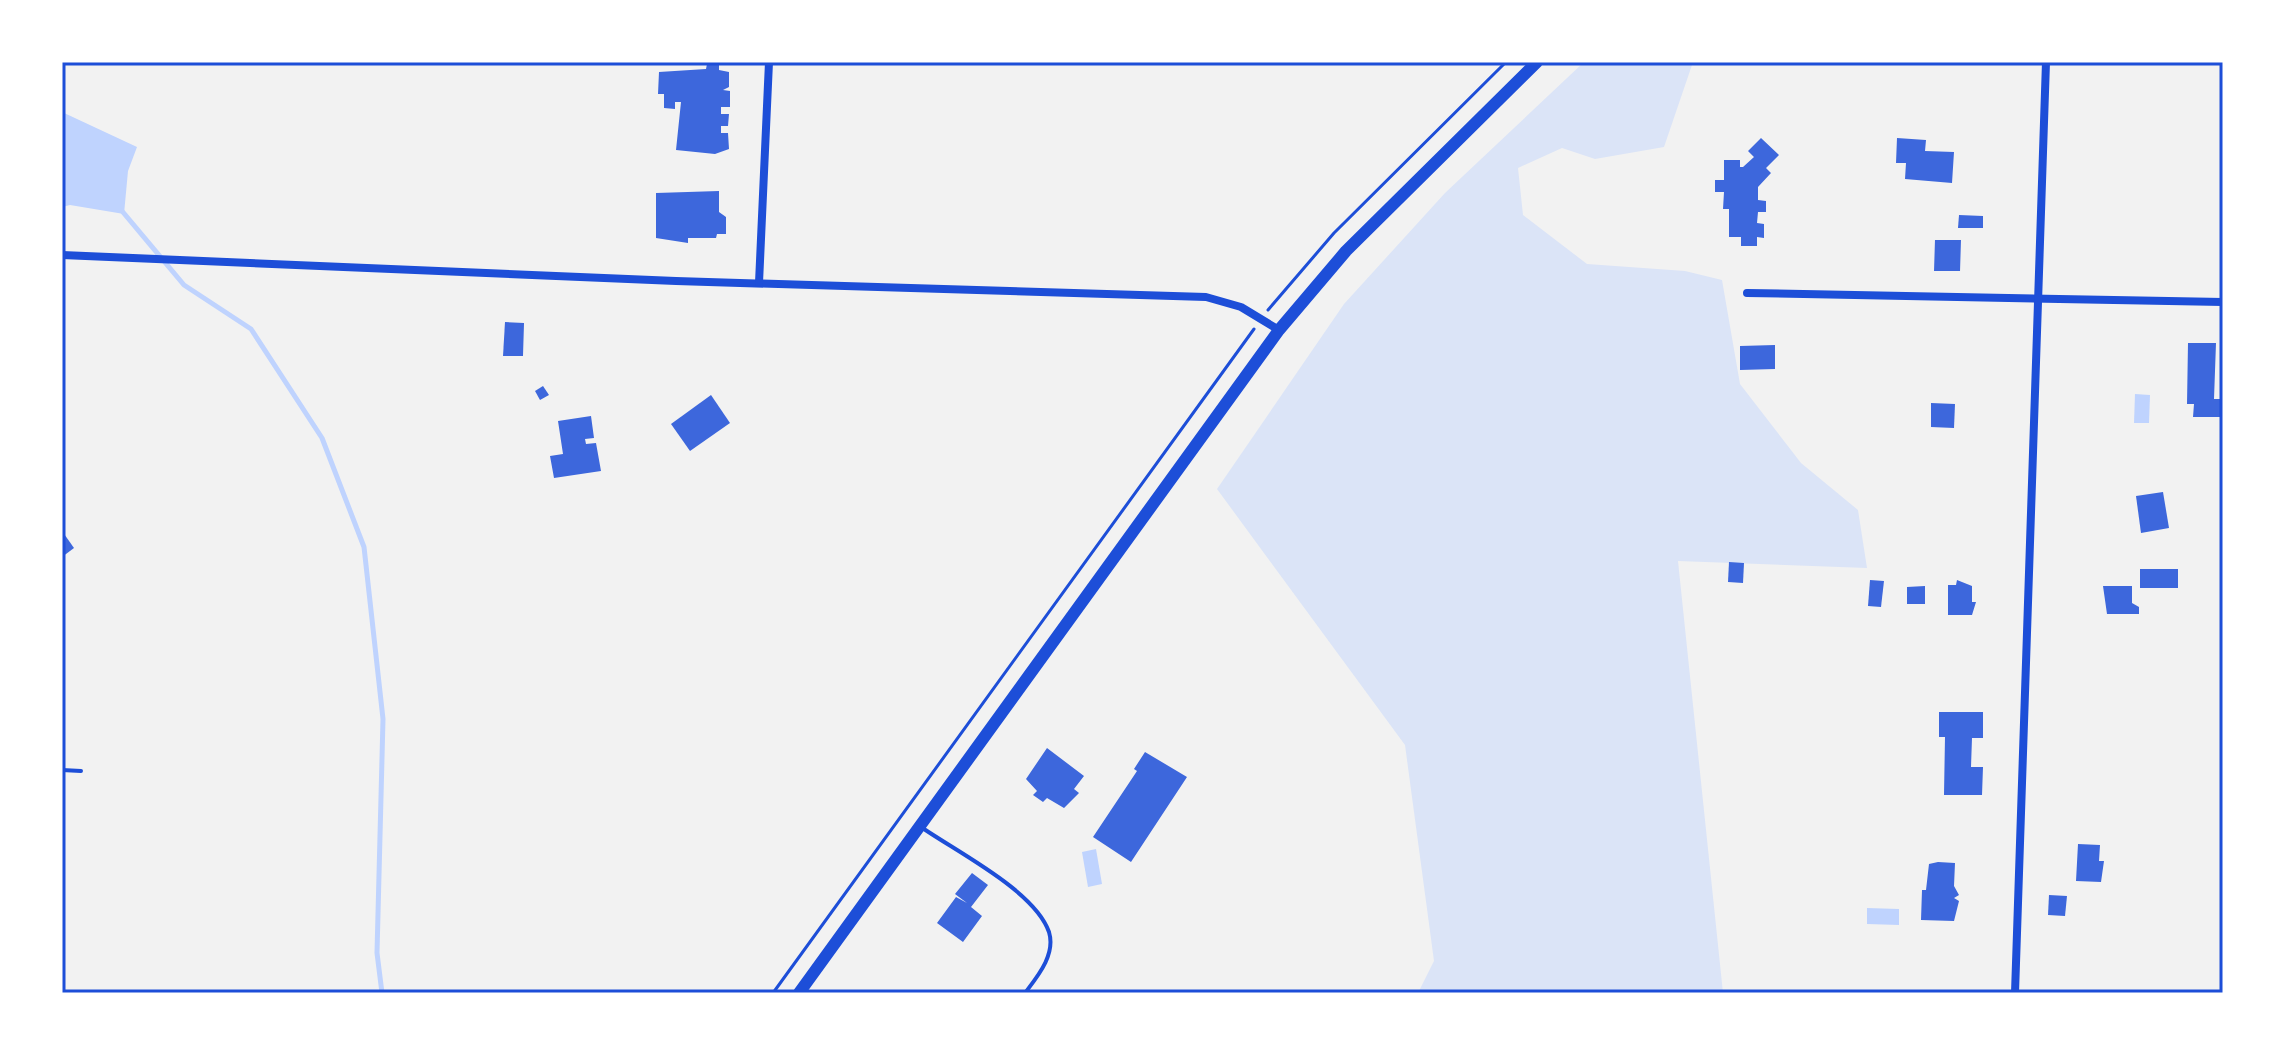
<svg xmlns="http://www.w3.org/2000/svg" width="2285" height="1055" viewBox="0 0 2285 1055" font-family="'Space Grotesk',sans-serif">
	<style>
		.green { fill: #dbe4f7 }
		.water { fill: #bfd3fe }
		.lines { fill: none; stroke-linecap: round; stroke-linejoin: round }
		.stream { stroke: #bfd3fe; stroke-width: 5 }
		.building { fill: #3d67dc }
		.path { stroke: #1d4ed8; stroke-width: 3 }
		.service { stroke: #1d4ed8; stroke-width: 4 }
		.minor { stroke: #1d4ed8; stroke-width: 8 }
		.secondary { stroke: #1d4ed8; stroke-width: 12 }
		.neatline { fill: none; stroke: #1d4ed8; stroke-width: 3 }
	</style>
	<rect width="100%" height="100%" fill="#f2f2f2"/>
	<path class="green" d="M1584 62H1693L1664 147 1595 159 1562 148 1518 168 1523 215 1587 264 1685 271 1722 280 1740 384 1801 463 1858 510 1867 568 1678 561 1723 993H1418L1434 961 1405 745 1217 489 1344 304 1445 193Z"/>
	<g class="water">
		<path d="M62 112 137 147 128 171 124 214 70 205 62 207Z"/>
		<path d="M2135 394 2150 395 2149 423H2134Z"/>
		<path d="M1096 849 1102 884 1088 887 1082 852Z"/>
		<path d="M1867 908 1899 909V925L1867 924Z"/>
	</g>
	<g class="lines">
		<path class="stream" d="M122 211 184 285 251 329 322 438 364 547 383 719 377 953 382 993"/>
	</g>
	<g class="building">
		<path d="M707 64 719 65V70L729 72V87L723 90 730 91V107H721V114H729L728 126H721V133H728L729 149 715 154 676 150 681 102H675V109L664 108V94H658L659 72 706 69Z"/>
		<path d="M1761 138 1779 155 1766 168 1771 173 1758 187V200L1766 201V212H1758L1757 223 1764 224V238L1757 237V246H1741V237H1729V209H1723L1724 192H1715V180H1724V160H1740V167H1743L1754 157 1748 151Z"/>
		<path d="M1897 138 1926 140 1925 151 1954 152 1952 183 1905 179 1906 163H1896Z"/>
		<path d="M719 191V212L726 217V234H717L716 238H688V243L656 238V193Z"/>
		<path d="M1959 215 1983 216V228H1958Z"/>
		<path d="M1935 240H1961L1960 271H1934Z"/>
		<path d="M505 322 524 323 523 356H503Z"/>
		<path d="M2188 343H2216L2214 399H2223V417H2193L2194 404H2187Z"/>
		<path d="M1775 345V369L1740 370V346Z"/>
		<path d="M543 386 549 395 540 400 535 391Z"/>
		<path d="M711 395 730 423 690 451 671 424Z"/>
		<path d="M1931 403 1955 404 1954 428 1931 427Z"/>
		<path d="M591 416 594 438 585 439 586 444 596 443 601 471 554 478 550 456 563 454 558 421Z"/>
		<path d="M2163 492 2169 528 2141 533 2136 496Z"/>
		<path d="M62 531 74 548 62 557Z"/>
		<path d="M1729 562 1744 563 1743 583 1728 582Z"/>
		<rect x="2140" y="569" width="38" height="19"/>
		<path d="M1870 580 1884 581 1881 607 1868 606Z"/>
		<path d="M1957 580 1972 586V602H1976L1972 615H1948V585H1956Z"/>
		<path d="M1925 586V604H1907V587Z"/>
		<path d="M2103 586H2132V603L2139 607V614H2107Z"/>
		<path d="M1939 712H1983V738H1972L1971 767H1983L1982 795H1944L1945 737H1939Z"/>
		<path d="M1047 748 1084 776 1074 789 1079 793 1064 808 1047 798 1043 802 1033 795 1037 791 1026 779Z"/>
		<path d="M1145 752 1187 777 1131 862 1093 837 1137 771 1134 769Z"/>
		<path d="M2078 844 2100 845 2099 861H2104L2101 882 2076 881Z"/>
		<path d="M1938 862 1955 863 1954 886 1959 895 1954 898 1959 901 1954 921 1921 920 1922 890H1926L1929 864Z"/>
		<path d="M972 873 988 885 971 907 982 916 963 942 937 923 956 897 967 903 955 894Z"/>
		<path d="M2049 895 2067 896 2065 916 2048 915Z"/>
	</g>
	<g class="lines">
		<g class="path">
			<path d="M1268 310 1334 233 1506 62"/>
			<path d="M773 993 1254 329"/>
		</g>
		<g class="service">
			<path d="M62 770 81 771"/>
			<path d="M921 827C957 852 1035 891 1049 932 1056 955 1037 977 1025 993"/>
		</g>
		<g class="minor">
			<path d="M62 255 676 281 1206 297 1241 307 1279 330"/>
			<path d="M759 283 769 62"/>
			<path d="M1747 293 2223 302"/>
			<path d="M2015 993 2046 62"/>
		</g>
		<path class="secondary" d="M799 993 1279 330 1346 251 1537 62"/>
	</g>
	<rect width="2285" height="1055" fill="none" stroke="#ffffff" stroke-width="128"/>
	<rect x="64" y="64" width="2157" height="927" class="neatline"/>
</svg>
